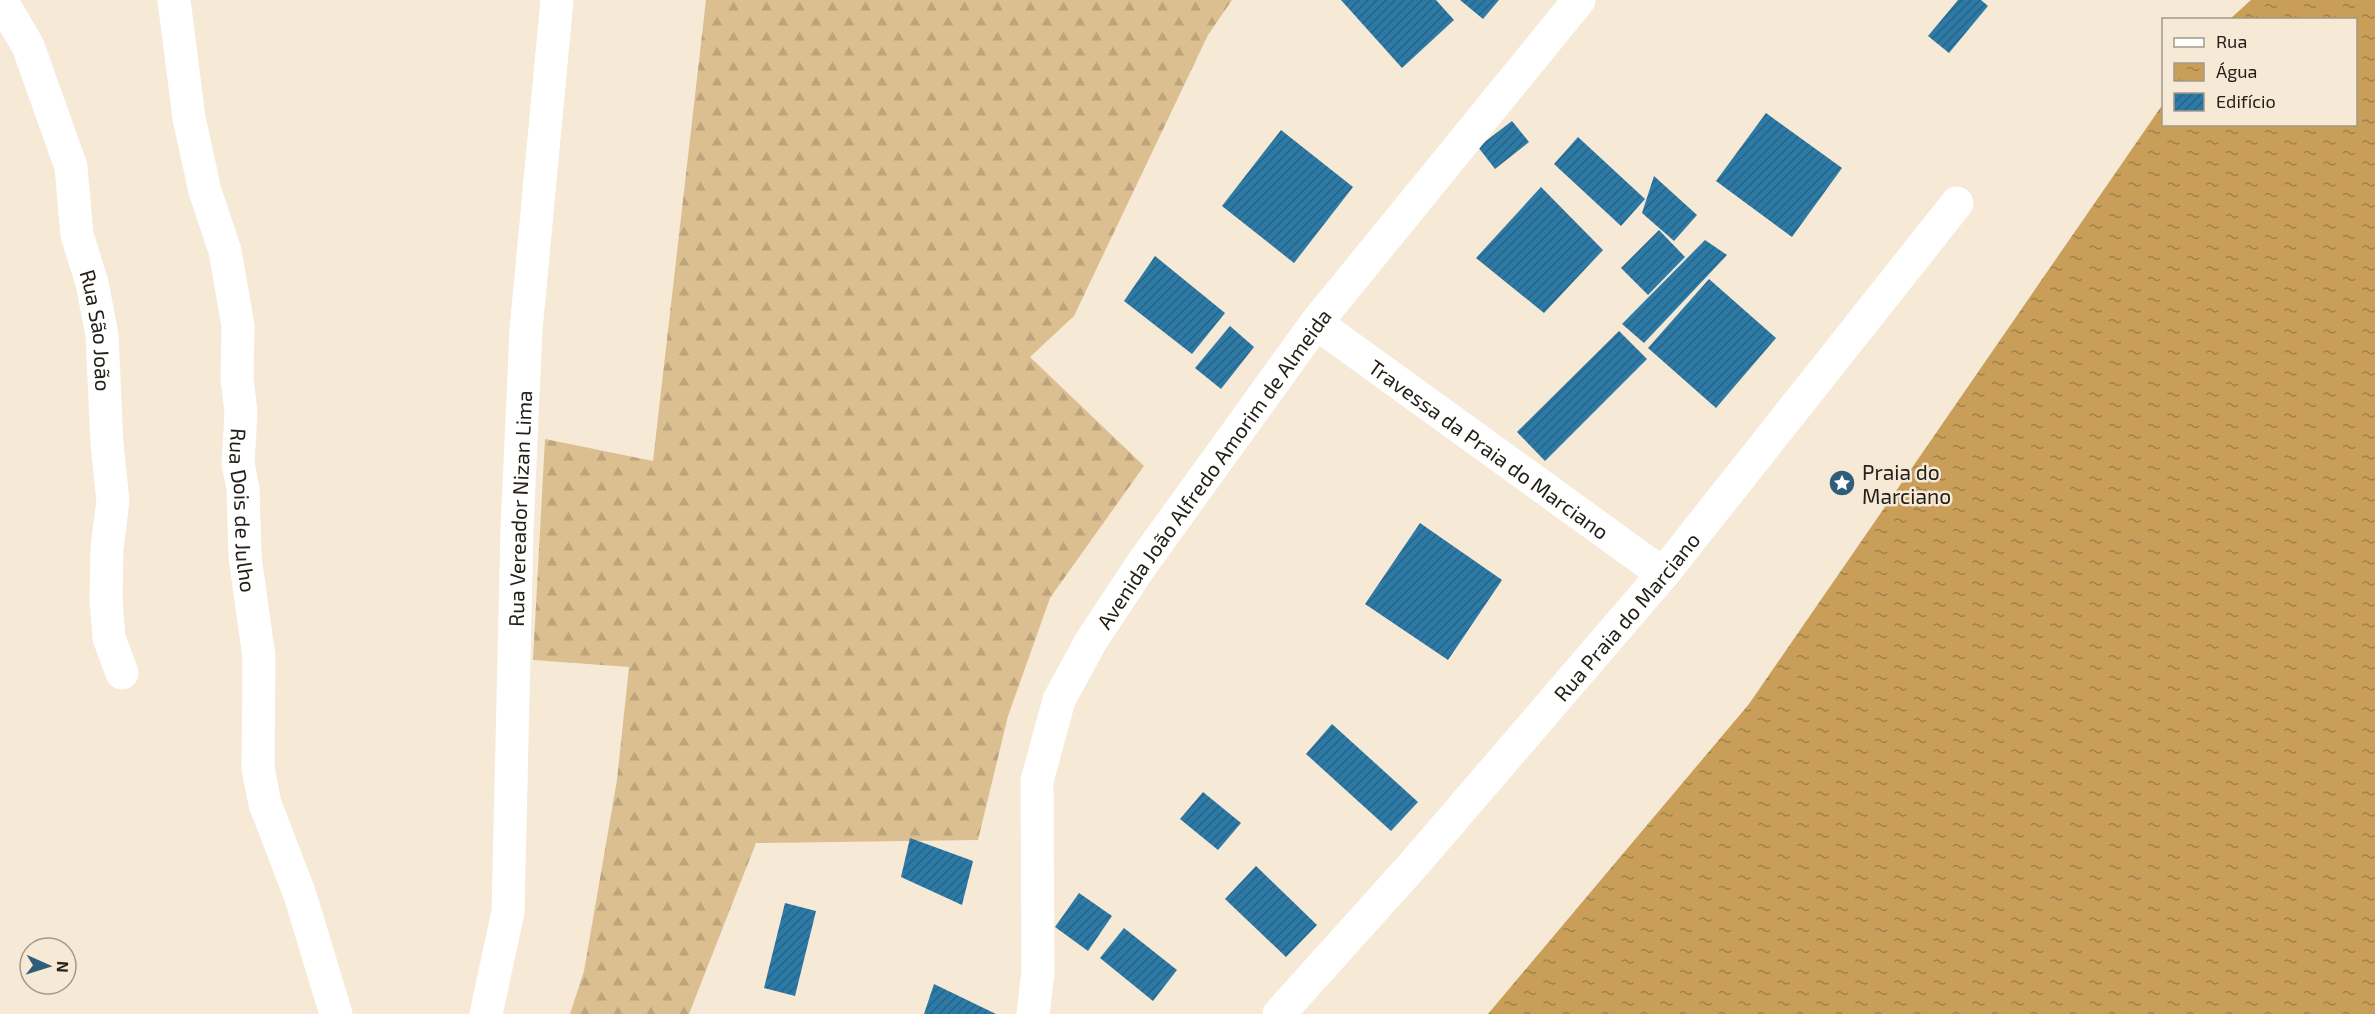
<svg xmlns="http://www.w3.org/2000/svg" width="2375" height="1014" viewBox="0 0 2375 1014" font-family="'Exo 2',sans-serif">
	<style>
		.forest { fill: url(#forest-firs) }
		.water { fill: url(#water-ripples) }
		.building { fill: url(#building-hatch) }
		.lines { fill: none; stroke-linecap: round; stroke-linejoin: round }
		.minor { stroke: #fff; stroke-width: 33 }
		.labels { text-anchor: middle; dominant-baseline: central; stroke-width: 5; stroke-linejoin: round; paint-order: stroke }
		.street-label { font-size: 21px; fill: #242019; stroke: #f6e9d6 }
		.poi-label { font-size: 21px; fill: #242019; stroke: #f6e9d6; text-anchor: start }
	</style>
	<defs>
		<pattern id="forest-firs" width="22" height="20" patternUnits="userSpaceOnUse" patternTransform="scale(1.5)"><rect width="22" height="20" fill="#dcbf91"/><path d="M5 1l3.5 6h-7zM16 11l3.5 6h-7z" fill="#bda47c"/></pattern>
		<pattern id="water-ripples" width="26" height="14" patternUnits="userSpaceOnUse" patternTransform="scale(1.5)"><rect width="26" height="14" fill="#c89e59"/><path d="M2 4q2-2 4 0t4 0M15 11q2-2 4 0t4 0" fill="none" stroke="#a28049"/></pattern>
		<pattern id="building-hatch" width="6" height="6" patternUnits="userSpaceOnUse" patternTransform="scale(1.5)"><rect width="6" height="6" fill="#2e7aa6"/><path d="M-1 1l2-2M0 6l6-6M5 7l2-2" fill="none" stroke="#276486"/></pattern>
	</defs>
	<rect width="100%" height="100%" fill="#f6e9d6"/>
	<path class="forest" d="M706 0H1232L1208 35 1074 316 1030 357 1144 466 1050 598 1008 716 978 840 756 843 689 1014H570L584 971 617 780 629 667 533 660 545 439 653 461Z"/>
	<path class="water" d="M2251 0H2375V1014H1488L1749 704 2163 104 2164 124H2356V20L2230 19Z"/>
	<g class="building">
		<path d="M1341 0H1436L1454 20 1402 68Z"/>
		<path d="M1460 0H1499L1483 19Z"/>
		<path d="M1958 0H1981L1988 6 1949 53 1928 36Z"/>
		<path d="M1766 113 1842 168 1792 237 1716 181Z"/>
		<path d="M1512 121 1529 142 1495 169 1478 147Z"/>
		<path d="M1281 130 1353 187 1294 263 1222 206Z"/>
		<path d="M1578 137 1645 199 1621 226 1554 164Z"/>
		<path d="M1654 176 1697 215 1674 241 1642 213Z"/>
		<path d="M1541 187 1603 250 1544 313 1476 258Z"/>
		<path d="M1659 230 1685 257 1648 295 1621 268Z"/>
		<path d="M1705 240 1727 255 1644 343 1622 324Z"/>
		<path d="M1155 256 1225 313 1192 354 1124 301Z"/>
		<path d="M1709 279 1776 338 1716 408 1648 348Z"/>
		<path d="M1230 326 1254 347 1221 389 1195 368Z"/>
		<path d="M1619 331 1647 359 1545 461 1517 432Z"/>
		<path d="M1420 523 1502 580 1448 660 1365 604Z"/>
		<path d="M1332 724 1418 802 1391 831 1306 754Z"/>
		<path d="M1203 792 1241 823 1218 850 1180 819Z"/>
		<path d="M910 838 973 861 962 905 901 877Z"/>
		<path d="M1256 866 1317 925 1286 957 1225 899Z"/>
		<path d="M1079 893 1112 916 1088 951 1055 927Z"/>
		<path d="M785 903 816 911 795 996 764 988Z"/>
		<path d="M1124 928 1177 970 1153 1001 1100 958Z"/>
		<path d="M934 984 996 1014H924Z"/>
	</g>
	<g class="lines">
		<g class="minor">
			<path id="s1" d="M1 0 28 46 71 167 77 235 92 283 102 335 107 444 113 501 107 548 106 599 109 638 122 673"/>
			<path id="s2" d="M174 0 189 118 205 191 225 251 238 326 237 378 241 413 238 464 243 488 245 557 259 657 258 768 265 804 300 895 336 1014"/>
			<path id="s3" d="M1316 323 1663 574"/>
			<path id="s4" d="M486 1014 508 912 517 529 526 330 557 0"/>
			<path id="s5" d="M1033 1014 1038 972 1037 781 1059 700 1091 641 1142 564 1316 323 1579 0"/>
			<path id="s6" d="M1279 1014 1414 864 1663 574 1957 203"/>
		</g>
	</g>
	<defs>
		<symbol id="sight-disc" viewBox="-11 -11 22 22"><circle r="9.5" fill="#2e5e7c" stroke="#f6e9d6"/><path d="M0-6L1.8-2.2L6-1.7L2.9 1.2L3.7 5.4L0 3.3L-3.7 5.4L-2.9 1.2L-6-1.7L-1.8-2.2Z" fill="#fff"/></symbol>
	</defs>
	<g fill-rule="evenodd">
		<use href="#sight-disc" x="1827" y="468" width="30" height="30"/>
	</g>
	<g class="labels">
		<g class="street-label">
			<text stroke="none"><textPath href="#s1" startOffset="348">Rua São João</textPath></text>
			<text stroke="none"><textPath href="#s3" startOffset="214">Travessa da Praia do Marciano</textPath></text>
			<text stroke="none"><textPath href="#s5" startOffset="596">Avenida João Alfredo Amorim de Almeida</textPath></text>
			<text stroke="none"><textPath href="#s4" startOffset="508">Rua Vereador Nizan Lima</textPath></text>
			<text stroke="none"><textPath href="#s2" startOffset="518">Rua Dois de Julho</textPath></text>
			<text stroke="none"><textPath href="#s6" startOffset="528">Rua Praia do Marciano</textPath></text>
		</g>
		<g class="poi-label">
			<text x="1862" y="471">Praia do<tspan x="1862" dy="24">Marciano</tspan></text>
		</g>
	</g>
	<rect x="2162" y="18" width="195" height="108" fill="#f6e9d6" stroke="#a2998a" stroke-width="1.5"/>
	<rect x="2174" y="38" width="30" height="9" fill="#ffffff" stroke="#a2998a" stroke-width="1.5"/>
	<text x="2216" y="48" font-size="18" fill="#242019">Rua</text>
	<rect x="2174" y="63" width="30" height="18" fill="url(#water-ripples)" stroke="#a2998a" stroke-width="1.5"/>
	<text x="2216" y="78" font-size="18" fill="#242019">Água</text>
	<rect x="2174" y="93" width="30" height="18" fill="url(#building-hatch)" stroke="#a2998a" stroke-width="1.5"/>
	<text x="2216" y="108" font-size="18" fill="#242019">Edifício</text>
	<g transform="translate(48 966) rotate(93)"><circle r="28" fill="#f6e9d6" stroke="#a2998a" stroke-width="1.5"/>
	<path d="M0-4.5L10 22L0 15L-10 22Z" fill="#2e5e7c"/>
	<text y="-9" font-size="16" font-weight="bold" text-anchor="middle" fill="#242019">N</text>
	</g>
</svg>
